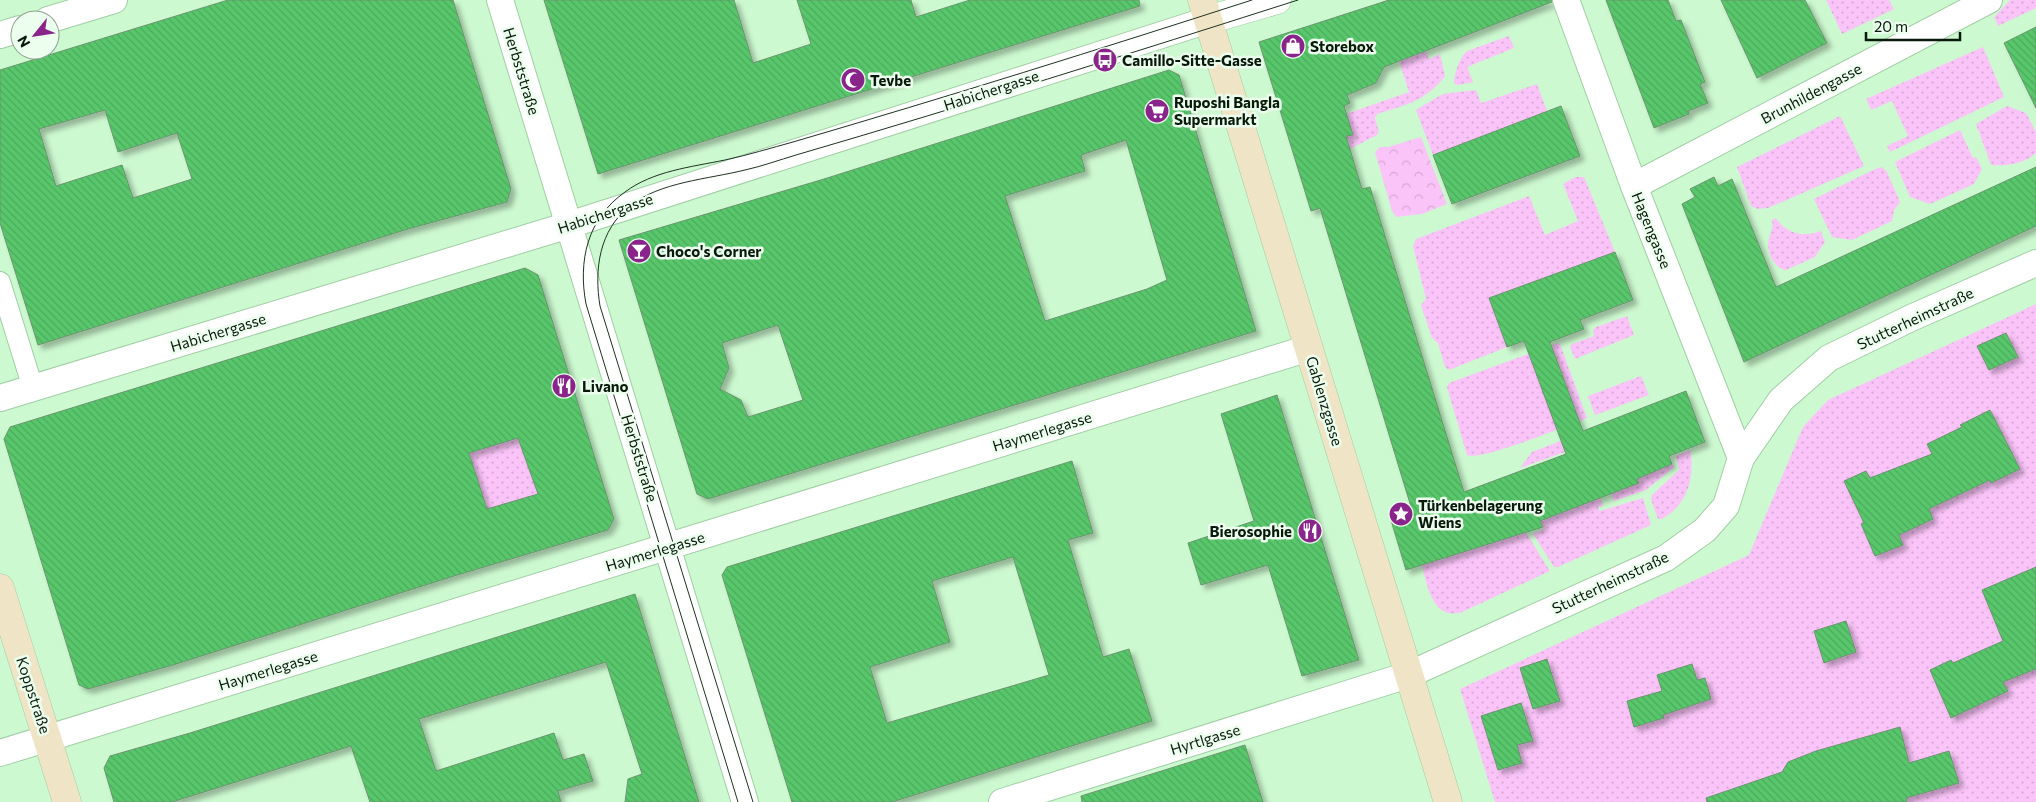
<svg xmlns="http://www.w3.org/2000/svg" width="2036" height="802" viewBox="0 0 2036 802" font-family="Commissioner,sans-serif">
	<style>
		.grass { fill: url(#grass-dots) }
		.park { fill: url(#park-crowns) }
		.building { fill: url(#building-back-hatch); stroke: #6b946f; fill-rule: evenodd; filter: url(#shadow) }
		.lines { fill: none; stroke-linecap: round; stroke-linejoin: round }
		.pedestrian-casing { stroke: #a1cda5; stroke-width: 22 }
		.minor-casing { stroke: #a1cda5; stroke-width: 28 }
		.tertiary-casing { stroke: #a1cda5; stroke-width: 29 }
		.secondary-casing { stroke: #a1cda5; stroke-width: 29 }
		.pedestrian { stroke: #fff; stroke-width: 20 }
		.minor { stroke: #fff; stroke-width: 26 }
		.tertiary { stroke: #fff; stroke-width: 28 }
		.secondary { stroke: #f0e4c6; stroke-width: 28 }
		.tram { stroke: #1e3321; stroke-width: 1 }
		.labels { text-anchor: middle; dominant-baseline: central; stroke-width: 5; stroke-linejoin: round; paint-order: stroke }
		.poi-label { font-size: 15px; font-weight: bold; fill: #091a0b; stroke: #ecfeed; text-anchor: start }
		.street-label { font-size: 15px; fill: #091a0b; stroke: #ecfeed }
	</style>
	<defs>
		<pattern id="grass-dots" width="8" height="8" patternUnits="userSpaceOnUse" patternTransform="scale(1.25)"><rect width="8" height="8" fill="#fbc4f9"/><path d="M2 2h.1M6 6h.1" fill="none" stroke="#d6a8d4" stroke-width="1.8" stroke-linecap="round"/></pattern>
		<pattern id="park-crowns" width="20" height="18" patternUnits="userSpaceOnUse" patternTransform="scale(1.25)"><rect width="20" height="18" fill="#fbc4f9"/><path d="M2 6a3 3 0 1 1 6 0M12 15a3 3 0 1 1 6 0" fill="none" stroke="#d6a8d4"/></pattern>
		<pattern id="building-back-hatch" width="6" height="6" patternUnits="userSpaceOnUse" patternTransform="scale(1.25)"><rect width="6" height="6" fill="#59c76c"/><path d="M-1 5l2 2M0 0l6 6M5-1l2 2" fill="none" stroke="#4caa5c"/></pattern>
		<filter id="shadow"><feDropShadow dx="4.5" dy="4.5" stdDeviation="2.5" flood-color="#0004"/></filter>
	</defs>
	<rect width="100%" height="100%" fill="#ccf9cf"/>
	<g class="grass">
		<path d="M1826 0H1889L1894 9 1842 34Z"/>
		<path d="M2010 0H2036V8L1998 26 1994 17Z"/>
		<path d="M1509 36 1514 48 1467 67 1473 82 1458 85 1454 83C1455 72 1459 58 1467 51Z"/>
		<path d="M1983 47 2004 97 1890 152 1887 146 1908 136 1892 101 1871 110 1866 99Z"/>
		<path d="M1426 51 1429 59 1440 54 1445 76C1426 101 1406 105 1377 114L1375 118 1379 132 1377 135 1350 149 1346 136 1353 135 1346 114 1409 92 1399 61Z"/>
		<path d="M1537 84 1547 111 1433 155 1416 110 1419 108 1443 94 1476 90 1481 103Z"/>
		<path d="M2007 106 2026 113 2036 132V153C2024 164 2007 166 1991 165L1976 124Z"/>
		<path d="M1840 116 1864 166 1768 208 1757 209 1751 206 1737 167Z"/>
		<path d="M1960 130 1973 158 1976 157 1982 169 1974 184 1930 204 1910 197 1895 162Z"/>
		<path d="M1882 167 1887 172 1900 202 1894 210 1892 221 1852 240 1832 237 1814 199 1873 170Z"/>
		<path d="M1575 177H1584L1615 252 1489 298 1507 347 1449 370 1445 367 1438 343 1432 338 1421 305 1426 299 1413 246 1416 239 1529 196 1545 235 1578 221 1563 184Z"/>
		<path d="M1776 218C1785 233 1804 238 1821 231L1825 242 1815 257 1786 270C1776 269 1768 255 1768 245 1768 235 1774 232 1772 220Z"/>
		<path d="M2036 304V802H1495L1460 689 1749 555 1803 427 1828 400Z"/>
		<path d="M1627 316 1634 335 1575 359 1570 347 1572 344 1592 337 1594 335 1593 330 1596 327Z"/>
		<path d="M492 343 542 493 487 509 469 453 492 446Z"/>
		<path d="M1558 343 1560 344 1587 418C1568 425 1480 462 1467 455L1447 387 1449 383Z"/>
		<path d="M1641 376 1649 395 1595 415 1588 396Z"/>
		<path d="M1573 436 1579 447 1520 468 1532 452Z"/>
		<path d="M1690 450C1695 478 1688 504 1662 519H1658L1651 499 1652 495 1679 470 1676 456Z"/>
		<path d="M1659 460 1662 468 1672 464 1674 467 1646 490 1614 501 1611 493 1638 483 1634 469Z"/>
		<path d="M1600 497 1603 506 1598 507 1600 511 1643 498 1651 525 1558 567H1554L1533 534 1544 529 1540 521Z"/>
		<path d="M1523 528 1550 571 1460 613C1457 613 1451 614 1448 613 1430 608 1426 580 1422 565Z"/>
	</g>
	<path class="park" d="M1421 137 1447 204 1422 214 1396 217 1392 211 1375 152 1380 147H1388Z"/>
	<g class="building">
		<path d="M228 0H453L511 189 507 202 408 229 38 345 0 223V70ZM105 110 118 152 177 133 192 179 133 198 122 165 56 186 39 129Z"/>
		<path d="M544 0H734L753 63 811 44 797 0H911L916 17 970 0H1139L1140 6 598 174Z"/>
		<path d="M1389 0H1551L1552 2 1384 67 1376 83 1347 95 1350 103 1344 106 1353 135 1346 136 1362 189 1370 187 1464 492 1566 454 1524 341 1507 347 1489 298 1615 252 1633 300 1580 320 1584 329 1550 342 1583 431 1686 391 1705 442 1669 456 1672 464 1637 479 1639 483 1540 521 1543 527 1406 570 1390 517 1412 510 1320 208 1311 211 1259 42Z"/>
		<path d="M1606 0H1668L1676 21 1681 20 1705 82 1700 84 1708 103 1688 111 1689 114 1654 128Z"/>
		<path d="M1721 0H1805L1827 43 1757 78Z"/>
		<path d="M2036 27V108L2004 43Z"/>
		<path d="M1169 70 1179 75 1256 331 708 499 697 494 619 240 824 179ZM1126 140 1167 280 1147 289 1045 321 1005 196 1085 171 1081 155ZM778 325 803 400 748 417 741 400 720 389 729 368 722 343Z"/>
		<path d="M1561 106 1580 156 1452 204 1433 155Z"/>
		<path d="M2036 167V226L1744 362 1682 204 1695 197 1690 189 1714 177 1718 186 1732 179 1776 287Z"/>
		<path d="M525 268 538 275 614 519 608 530 454 576 173 665 88 689 79 685 4 439 10 427ZM518 438 538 494 487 509 469 453Z"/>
		<path d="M2006 333 2018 357 1989 370 1977 346Z"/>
		<path d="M1277 395 1359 660 1302 676 1268 565 1201 585 1188 543 1254 521 1221 414Z"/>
		<path d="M1990 410 2020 469 1991 483 1990 480 1929 509 1933 519 1899 535 1903 545 1875 556 1861 524 1864 523 1844 481 1866 471 1870 478 1932 454 1927 444 1962 427 1960 425Z"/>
		<path d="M1072 461 1093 533 1068 540 1103 657 1129 649 1152 721 892 802H792L722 575 727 567ZM1013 557 1049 675 887 723 870 667 950 642 932 581Z"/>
		<path d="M2036 567V669L2003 682 2008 691 1951 718 1930 670 1951 660 1953 663 2003 641 1982 590Z"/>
		<path d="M635 594 699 802H625L628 779 642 774 606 662 419 719 436 771 554 733 563 760 584 754 593 781 558 791 561 802H370L351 746 172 802H114L104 768 110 756 190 733Z"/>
		<path d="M1846 621 1856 652 1824 663 1814 631Z"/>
		<path d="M1547 659 1560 701 1533 709 1520 668Z"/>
		<path d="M1692 664 1697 680 1705 678 1711 699 1663 715 1664 718 1634 727 1627 701 1662 691 1657 675Z"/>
		<path d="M1521 703 1533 741 1517 745 1522 763 1498 770 1481 716Z"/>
		<path d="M1900 727 1909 763 1949 751 1959 783 1906 798 1907 802H1707L1706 798 1782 772 1788 762 1816 751Z"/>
		<path d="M1245 745 1263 802H1082L1081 796Z"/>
	</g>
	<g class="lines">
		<defs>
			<path id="pedestrian" d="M0 282 33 388"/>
			<g id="minor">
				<path d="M500 0 745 802"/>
				<path d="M1566 0 1634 186 1741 458"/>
				<path d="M48 20 114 0"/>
				<path d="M0 35 20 29"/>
				<path d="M1634 186 1989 0"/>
				<path d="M0 398 569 225 1208 20"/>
				<path d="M0 753 1309 348"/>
				<path d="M1002 802 1408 675 1666 558 1705 530 1726 506 1741 458 1781 400 1829 358 1911 318 2036 263"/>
			</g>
			<path id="tertiary" d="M1208 20 1277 0"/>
			<g id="secondary">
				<path d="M1202 0 1448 802"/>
				<path d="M0 588 67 802"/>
			</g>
		</defs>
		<use href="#pedestrian" class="pedestrian-casing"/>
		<use href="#minor" class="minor-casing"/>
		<use href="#tertiary" class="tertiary-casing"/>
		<use href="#secondary" class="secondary-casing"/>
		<use href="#pedestrian" class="pedestrian"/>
		<use href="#minor" class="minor"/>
		<use href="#tertiary" class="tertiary"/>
		<use href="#secondary" class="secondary"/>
		<g class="tram">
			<path d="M738 802 586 304C578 261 587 219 625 192 653 171 691 167 725 160 748 155 771 148 793 142 947 97 1100 49 1252 0"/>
			<path d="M753 802 600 306C594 270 599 230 630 206 659 182 709 179 745 170 763 166 779 160 796 155 964 106 1132 53 1298 0"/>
		</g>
	</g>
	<defs>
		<symbol id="shop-disc" viewBox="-11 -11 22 22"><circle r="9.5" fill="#89248b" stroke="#ecfeed"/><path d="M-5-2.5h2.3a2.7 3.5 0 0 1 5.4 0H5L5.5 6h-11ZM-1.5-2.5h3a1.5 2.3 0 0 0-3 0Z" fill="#fff"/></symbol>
		<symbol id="bus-disc" viewBox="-11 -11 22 22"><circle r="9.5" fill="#89248b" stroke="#ecfeed"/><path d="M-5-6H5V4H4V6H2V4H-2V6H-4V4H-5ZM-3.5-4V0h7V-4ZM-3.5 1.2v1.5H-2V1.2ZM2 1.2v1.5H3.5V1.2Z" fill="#fff"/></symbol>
		<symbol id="mosque-disc" viewBox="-11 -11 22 22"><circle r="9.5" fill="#89248b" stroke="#ecfeed"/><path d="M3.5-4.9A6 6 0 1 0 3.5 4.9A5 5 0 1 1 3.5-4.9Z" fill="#fff"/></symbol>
		<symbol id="supermarket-disc" viewBox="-11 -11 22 22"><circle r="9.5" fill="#89248b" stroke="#ecfeed"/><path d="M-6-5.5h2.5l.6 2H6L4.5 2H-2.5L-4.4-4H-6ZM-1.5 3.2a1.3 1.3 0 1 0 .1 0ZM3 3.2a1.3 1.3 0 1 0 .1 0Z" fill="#fff"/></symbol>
		<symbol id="bar-disc" viewBox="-11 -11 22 22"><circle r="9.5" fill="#89248b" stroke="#ecfeed"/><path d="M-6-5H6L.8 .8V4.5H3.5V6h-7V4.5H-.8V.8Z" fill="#fff"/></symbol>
		<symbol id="restaurant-disc" viewBox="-11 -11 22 22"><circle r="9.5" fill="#89248b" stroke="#ecfeed"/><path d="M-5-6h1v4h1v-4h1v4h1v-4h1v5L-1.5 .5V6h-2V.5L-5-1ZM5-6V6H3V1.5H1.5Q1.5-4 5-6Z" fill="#fff"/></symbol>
		<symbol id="sight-disc" viewBox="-11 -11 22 22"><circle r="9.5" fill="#89248b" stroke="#ecfeed"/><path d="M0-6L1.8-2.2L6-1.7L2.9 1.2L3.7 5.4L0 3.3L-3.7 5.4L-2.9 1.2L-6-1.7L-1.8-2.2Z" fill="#fff"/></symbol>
	</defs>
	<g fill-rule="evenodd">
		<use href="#shop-disc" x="1279" y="32" width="28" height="28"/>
		<use href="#bus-disc" x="1091" y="46" width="28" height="28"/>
		<use href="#mosque-disc" x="839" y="66" width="28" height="28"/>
		<use href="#supermarket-disc" x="1143" y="97" width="28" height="28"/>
		<use href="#bar-disc" x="625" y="237" width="28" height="28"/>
		<use href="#restaurant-disc" x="550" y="372" width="28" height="28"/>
		<use href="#sight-disc" x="1387" y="500" width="28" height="28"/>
		<use href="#restaurant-disc" x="1296" y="517" width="28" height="28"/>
	</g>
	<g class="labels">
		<g class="poi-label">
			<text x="1310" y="46">Storebox</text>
			<text x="1122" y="60">Camillo-Sitte-Gasse</text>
			<text x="870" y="80">Tevbe</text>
			<text x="1174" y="102">Ruposhi Bangla<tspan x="1174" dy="17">Supermarkt</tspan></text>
			<text x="656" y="251">Choco's Corner</text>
			<text x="582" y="386">Livano</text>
			<text x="1418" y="505">Türkenbelagerung<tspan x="1418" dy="17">Wiens</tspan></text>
			<text x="1292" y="531" text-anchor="end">Bierosophie</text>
		</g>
		<g class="street-label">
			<text transform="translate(522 71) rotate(73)">Herbststraße</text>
			<text transform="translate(991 90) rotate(-18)">Habichergasse</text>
			<text transform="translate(1811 93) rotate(-28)">Brunhildengasse</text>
			<text transform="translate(605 213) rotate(-18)">Habichergasse</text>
			<text transform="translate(1652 230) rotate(68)">Hagengasse</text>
			<text transform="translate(1915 318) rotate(-25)">Stutterheimstraße</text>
			<text transform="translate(218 332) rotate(-17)">Habichergasse</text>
			<text transform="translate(1325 401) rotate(73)">Gablenzgasse</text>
			<text transform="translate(1042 431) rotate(-17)">Haymerlegasse</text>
			<text transform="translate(640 458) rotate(73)">Herbststraße</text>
			<text transform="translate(655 551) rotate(-17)">Haymerlegasse</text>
			<text transform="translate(1610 582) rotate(-25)">Stutterheimstraße</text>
			<text transform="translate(268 670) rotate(-17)">Haymerlegasse</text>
			<text transform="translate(34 695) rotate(72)">Koppstraße</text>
			<text transform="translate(1205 739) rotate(-17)">Hyrtlgasse</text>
		</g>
	</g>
	<g transform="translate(35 35) rotate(240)"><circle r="24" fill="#ecfeed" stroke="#91a393"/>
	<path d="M0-4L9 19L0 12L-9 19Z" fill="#89248b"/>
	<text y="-8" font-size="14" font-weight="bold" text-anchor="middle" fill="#091a0b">N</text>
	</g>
	<path d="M1866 32v8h94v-8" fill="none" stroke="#091a0b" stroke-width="2.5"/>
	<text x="1874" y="32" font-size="15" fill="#091a0b" stroke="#ecfeed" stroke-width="4" paint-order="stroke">20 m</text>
</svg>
